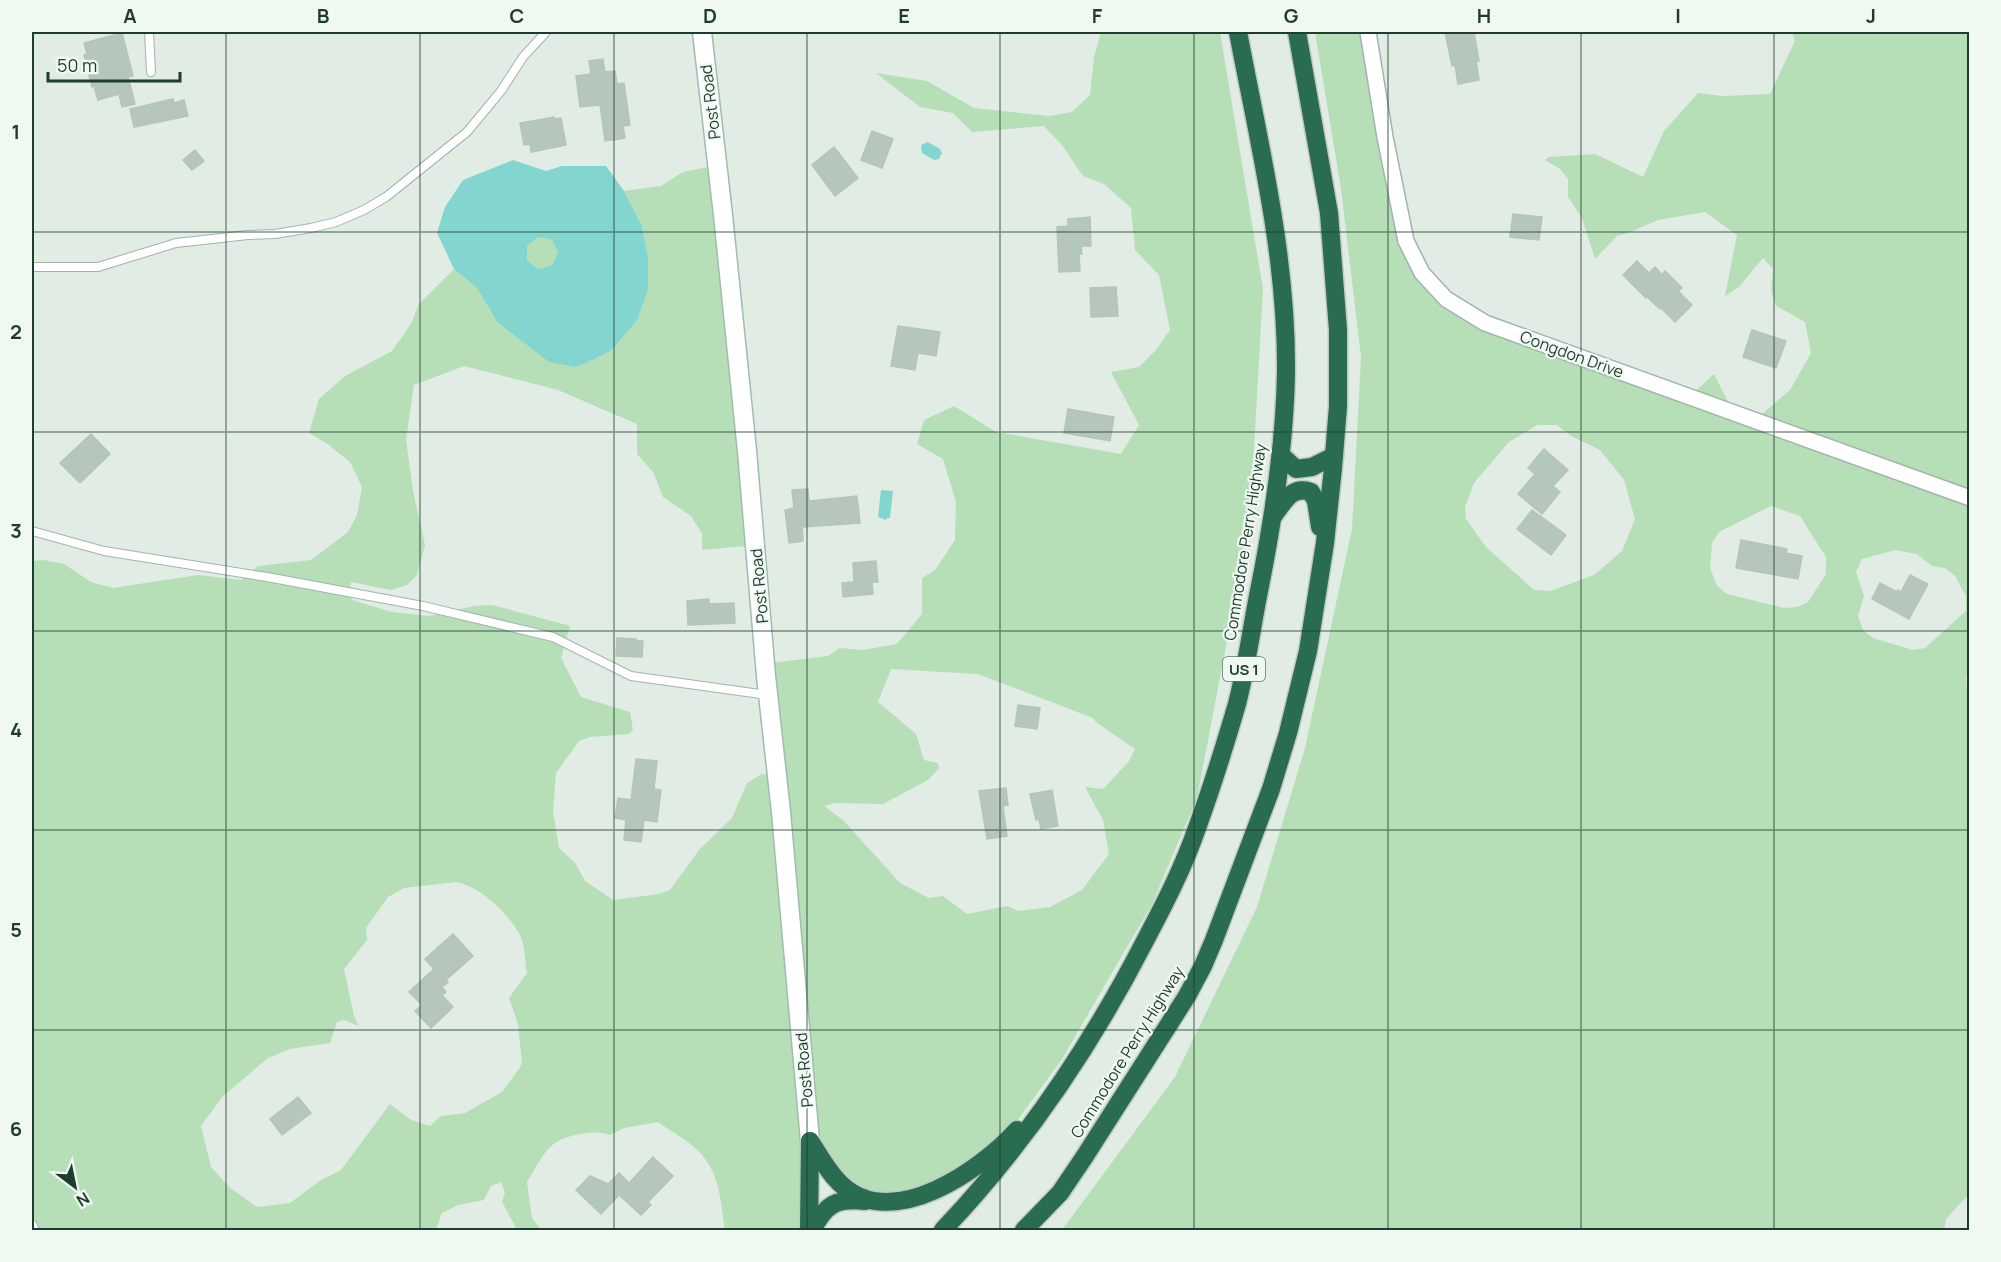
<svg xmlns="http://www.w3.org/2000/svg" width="2001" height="1262" viewBox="0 0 2001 1262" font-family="Manrope,sans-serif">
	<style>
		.green { fill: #b6dfb8; fill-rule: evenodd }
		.water { fill: #83d6d0; fill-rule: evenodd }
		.building { fill: #b5c7bc; stroke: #b2c6b9; stroke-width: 1.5 }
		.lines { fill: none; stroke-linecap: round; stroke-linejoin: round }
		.lane-casing { stroke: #a2b4aa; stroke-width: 10 }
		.street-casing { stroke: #a2b4aa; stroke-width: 18 }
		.secondary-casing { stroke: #a0bcac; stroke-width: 21 }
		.highway-casing { stroke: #c0c9c4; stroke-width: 21 }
		.lane { stroke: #fff; stroke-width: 8 }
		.street { stroke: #fff; stroke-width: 15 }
		.secondary { stroke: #fff; stroke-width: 18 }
		.highway { stroke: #296c4f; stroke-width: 18 }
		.grid { fill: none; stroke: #1f3d2e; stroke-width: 1.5; stroke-opacity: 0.55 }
		.labels { text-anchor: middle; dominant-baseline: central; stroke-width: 4.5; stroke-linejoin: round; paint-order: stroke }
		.shield { fill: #f0f8f2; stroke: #5e7569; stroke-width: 1.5 }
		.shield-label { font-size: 15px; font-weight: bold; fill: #1f3d2e }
		.street-label { font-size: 16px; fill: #1f3d2e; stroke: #f0f8f2 }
		.neatline { fill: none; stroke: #1f3d2e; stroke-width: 2 }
		.grid-label { font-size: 20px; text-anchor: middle; font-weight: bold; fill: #1f3d2e }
	</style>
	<rect width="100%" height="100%" fill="#e0ece4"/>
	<g class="green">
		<path d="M1101 32H1220L1263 289 1250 520 1197 798 1152 904 1062 1059 994 1153 933 1195 867 1201 816 1153 812 1230H725C721 1204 720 1174 701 1154 690 1141 672 1132 658 1122L624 1128 610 1135C599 1132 592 1132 581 1134 547 1139 544 1155 527 1182L532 1218 542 1230H516L515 1226 502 1202 505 1192 501 1182 491 1186 484 1200 458 1205 442 1213 436 1230H32V561L44 560 64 564 91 582 113 588 198 575 241 580 258 566 311 560 348 532 357 515 362 487 350 462 326 443 309 433 319 399 345 376 392 351 411 324 419 304 454 269 477 288 497 322 575 367 584 364 611 351 648 257 642 226 624 191 661 186 683 172 713 166 756 545 702 550V534L691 516 663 497 653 472 637 454V424L558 390 464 366 414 385 406 440 413 491 425 545 417 575 407 585 391 590 351 582 349 592 352 600 392 612 429 616 474 606 492 605 570 626 561 658 581 697 630 712 633 730 629 734 589 737 579 741 556 773 553 811 559 848 576 864 585 881 613 900 659 894 670 890 699 850 732 818 747 783 760 775 776 772 771 663 828 656 840 648 863 650 897 644 922 614V578L935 570 955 540 956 502 943 459 917 444 924 420 954 406 996 432 1121 454 1139 425 1111 372 1139 367 1156 350 1170 330 1159 275 1135 250 1131 208 1104 184 1083 176 1062 145 1044 126 972 132 953 113 920 107 876 73 927 81 974 108 1050 116 1072 112 1090 95 1094 57ZM891 669 978 674 1093 718 1096 722 1135 749 1129 761 1103 789 1085 787 1103 820 1109 854 1082 890 1050 907 1018 911 1007 906 967 914 943 896 929 898 900 883 843 820 824 806 834 803 883 804 928 780 939 768 938 763 924 760 916 734 878 702ZM456 882C480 886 509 914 520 935 525 945 525 962 527 973L509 998 518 1024 522 1063 519 1069 502 1092 465 1113 441 1116 430 1126 411 1120 390 1104 341 1170 321 1180 290 1203 257 1207 230 1188 211 1167 201 1126 223 1096 268 1058 290 1049 330 1043 337 1022 344 1020 359 1026 354 1016 344 969 367 940 366 928 388 897 404 888Z"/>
		<path d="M1315 32H1369L1408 246 1449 303 1689 397 1714 374 1734 414 1754 421 1790 390 1811 353 1805 322 1776 306 1771 290 1773 269 1763 258 1739 287 1725 296 1737 235 1705 212 1658 220 1628 233 1617 236 1595 259 1582 218 1568 197V179L1560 169 1545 160 1549 157 1595 154 1643 177 1664 131 1698 93 1723 96 1770 94 1795 41 1792 32H1969L1970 610H1968L1970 656 1966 680 1970 689V1193L1946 1219 1944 1230H1062L1175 1077 1257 907 1305 748 1352 529 1361 357 1341 189ZM1537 425H1557L1571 436 1600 450 1624 480 1635 519 1622 551 1594 575 1551 591 1534 590 1486 547 1466 519 1465 507 1474 483 1509 442ZM1771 506 1800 516 1826 557V574L1808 602 1797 607 1784 608 1727 594 1717 586 1710 568 1712 543 1719 532ZM1895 550 1917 554 1932 566 1945 568 1955 576 1966 596V611L1925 648 1913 650 1873 638 1863 630 1858 616 1864 596 1856 572 1862 559Z"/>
		<path d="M538 237 552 240 558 253 552 265 538 269 527 260V246Z"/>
	</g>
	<g class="water">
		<path d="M928 142 940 149 942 153 939 159 934 160 922 153 921 145Z"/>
		<path d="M513 160 546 171 562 166H606L624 191 642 226 648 257V290L637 320 611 351 584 364 575 367 549 362 497 322 477 288 454 269 437 233 445 207 463 180ZM538 237 552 240 558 253 552 265 538 269 527 260V246Z"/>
		<path d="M881 490 893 491 890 518H887L886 520 878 517Z"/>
	</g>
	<g class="building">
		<path d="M1445 32H1474L1479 61H1476L1479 80 1458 84 1455 65 1452 66Z"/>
		<path d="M122 33 133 76 128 77 135 104 122 107 119 94 98 100 94 86 92 87 84 55 87 54 84 43Z"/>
		<path d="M603 59 605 72 615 71 617 84 624 83 630 125 623 126 625 138 605 141 600 105 580 107 576 76 591 74 589 61Z"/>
		<path d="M173 99 174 103 184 100 188 116 134 127 130 109Z"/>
		<path d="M554 117 555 119 561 118 566 145 531 152 530 144 524 145 520 123Z"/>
		<path d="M872 131 893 139 882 168 861 160Z"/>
		<path d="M834 147 858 178 835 196 812 165Z"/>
		<path d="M195 150 204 161 192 170 183 160Z"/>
		<path d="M1513 214 1542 217 1539 240 1510 237Z"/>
		<path d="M1090 217 1091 246H1081L1082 254H1079L1080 271 1059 272 1057 227 1068 226V219Z"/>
		<path d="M1637 261 1649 273 1655 267 1662 275 1665 271 1682 288 1678 291 1692 305 1675 322 1661 308 1660 309 1647 297 1646 298 1623 275Z"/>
		<path d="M1116 287 1118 316 1091 317 1090 288Z"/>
		<path d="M898 326 940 332 936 356 918 353 915 370 891 366Z"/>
		<path d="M1752 330 1786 341 1776 368 1743 357Z"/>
		<path d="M1068 409 1114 417 1110 441 1064 433Z"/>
		<path d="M91 434 110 454 80 483 60 463Z"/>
		<path d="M1544 449 1568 470 1553 486 1560 492 1542 514 1518 494 1535 474 1528 468Z"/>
		<path d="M808 489 809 501 857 496 860 523 802 527 803 541 789 543 785 510 794 508 792 490Z"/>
		<path d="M1532 510 1566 535 1551 555 1517 529Z"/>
		<path d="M1741 540 1787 549 1786 553 1802 556 1798 579 1736 568Z"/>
		<path d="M876 561 878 582H872L873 594 843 597 842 583 854 582 853 563Z"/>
		<path d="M1910 575 1928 584 1909 619 1872 599 1880 583 1897 592 1898 590 1901 592Z"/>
		<path d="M709 599V604L734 603 735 623 688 625 687 601Z"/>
		<path d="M617 638 636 639V641H643L642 657 616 656Z"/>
		<path d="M1018 705 1040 708 1037 729 1015 726Z"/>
		<path d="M636 759 657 761 654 789 661 790 657 822 644 820 641 842 624 840 626 820 615 818 618 798 631 800Z"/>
		<path d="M1006 788 1008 805 1003 806 1007 836 987 839 979 791Z"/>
		<path d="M1052 790 1058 826 1041 829 1039 819 1036 820 1030 794Z"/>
		<path d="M453 934 473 956 446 980 448 982 442 987 446 992 442 995 453 1007 431 1028 415 1011 422 1005 409 992 434 969 425 959Z"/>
		<path d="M298 1097 311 1113 282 1135 270 1119Z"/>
		<path d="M653 1157 673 1176 648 1202 651 1205 641 1215 619 1195 601 1214 576 1190 590 1176 608 1184 619 1173 629 1183Z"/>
	</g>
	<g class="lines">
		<defs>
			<g id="lane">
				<path d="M149 32 151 72"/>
				<path d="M32 267H98L176 243 248 235 275 234 311 228 336 222 364 210 386 197 467 132 501 91 523 57 546 32"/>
				<path d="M32 531 104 551 267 577 423 606 553 637 631 676 768 695"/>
				<path d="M32 1224 35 1230"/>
			</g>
			<path id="street" d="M1368 32 1385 137 1406 241 1422 273 1446 299 1485 323 1970 498"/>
			<path id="secondary" d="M702 32 723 215 747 451 766 676 781 812 810 1141"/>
			<g id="highway">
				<path d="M1281 455 1296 469 1312 467 1334 456"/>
				<path d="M1274 515C1284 502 1292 485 1311 492L1316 501 1320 527"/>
				<path d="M810 1141C820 1156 829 1174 843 1186 894 1231 981 1170 1017 1130"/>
				<path d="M809 1230 810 1141"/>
				<path d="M812 1230C826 1204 836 1198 865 1201"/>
				<path d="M943 1230C1025 1144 1091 1046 1146 939 1165 903 1184 866 1197 828 1212 787 1225 745 1237 704 1246 669 1251 632 1258 596 1273 522 1285 446 1286 371 1287 257 1259 143 1238 32"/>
				<path d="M1024 1230 1060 1193 1085 1156 1187 996 1203 966 1214 940 1271 789 1288 733 1308 651 1325 543 1333 468 1338 406V330L1329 213 1297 32"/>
			</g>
		</defs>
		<use href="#lane" class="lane-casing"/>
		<use href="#street" class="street-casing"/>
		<use href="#secondary" class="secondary-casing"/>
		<use href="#highway" class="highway-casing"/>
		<use href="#lane" class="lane"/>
		<use href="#street" class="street"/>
		<use href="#secondary" class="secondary"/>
		<use href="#highway" class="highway"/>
	</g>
	<path class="grid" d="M226 32V1230M420 32V1230M614 32V1230M807 32V1230M1000 32V1230M1194 32V1230M1388 32V1230M1581 32V1230M1774 32V1230M32 232H1970M32 432H1970M32 631H1970M32 830H1970M32 1030H1970"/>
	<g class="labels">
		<rect class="shield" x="1223" y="657" width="42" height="24" rx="4.5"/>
		<g class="shield-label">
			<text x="1244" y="669">US 1</text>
		</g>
		<g class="street-label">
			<text transform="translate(710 102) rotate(-97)">Post Road</text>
			<text transform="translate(1572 354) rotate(20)">Congdon Drive</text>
			<text transform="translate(1245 542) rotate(-81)">Commodore Perry Highway</text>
			<text transform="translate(759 586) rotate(-95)">Post Road</text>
			<text transform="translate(1127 1052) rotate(-58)">Commodore Perry Highway</text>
			<text transform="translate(804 1070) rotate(-95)">Post Road</text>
		</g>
	</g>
	<rect width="2001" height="1262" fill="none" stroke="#f0f8f2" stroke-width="66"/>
	<g transform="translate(75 1187) rotate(148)" stroke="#f0f8f2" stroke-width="4.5" paint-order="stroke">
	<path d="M0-4.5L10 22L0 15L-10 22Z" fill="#1f3d2e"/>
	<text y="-9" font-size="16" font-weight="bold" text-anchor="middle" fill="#1f3d2e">N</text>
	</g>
	<path d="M48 72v9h132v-9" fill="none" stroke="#1f3d2e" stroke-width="3"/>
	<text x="57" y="72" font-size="18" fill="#1f3d2e" stroke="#f0f8f2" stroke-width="4.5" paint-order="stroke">50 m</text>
	<rect x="33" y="33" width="1935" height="1196" class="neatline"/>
	<g class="grid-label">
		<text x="130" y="23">A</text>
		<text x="323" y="23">B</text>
		<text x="517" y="23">C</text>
		<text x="710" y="23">D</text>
		<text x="904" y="23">E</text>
		<text x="1097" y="23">F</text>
		<text x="1291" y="23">G</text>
		<text x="1484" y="23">H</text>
		<text x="1678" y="23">I</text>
		<text x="1871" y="23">J</text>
		<text x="16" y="139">1</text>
		<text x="16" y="339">2</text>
		<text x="16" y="538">3</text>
		<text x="16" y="737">4</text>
		<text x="16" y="937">5</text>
		<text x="16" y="1136">6</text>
	</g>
</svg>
